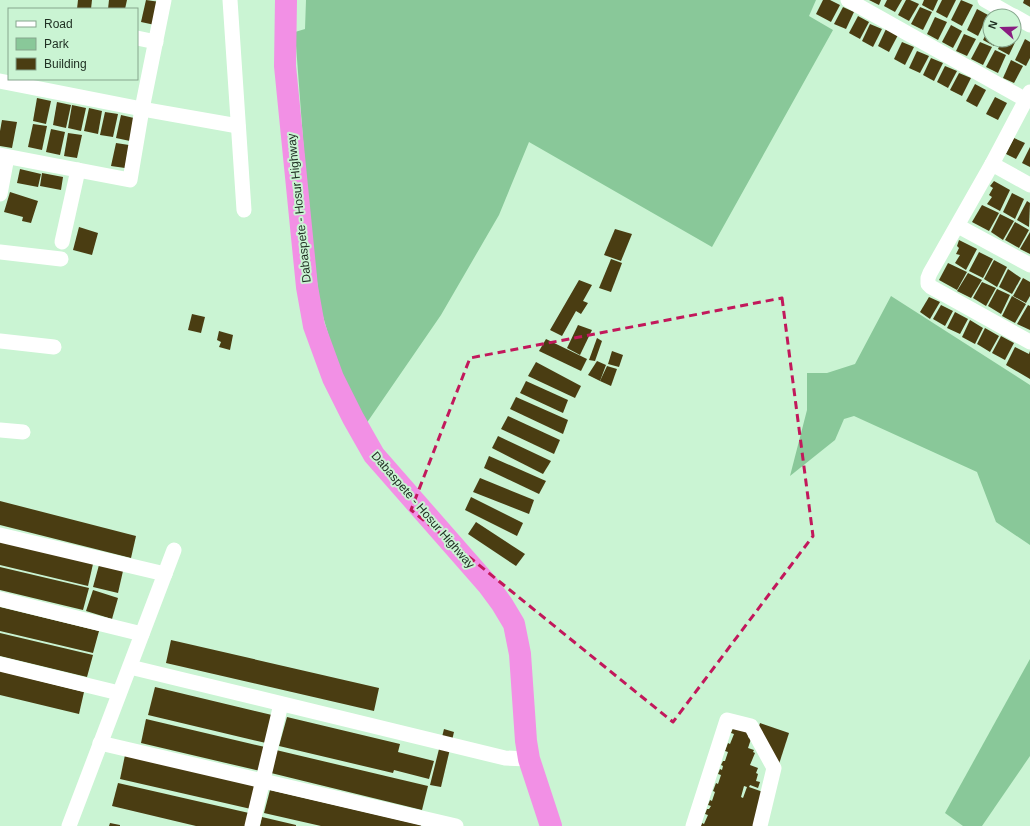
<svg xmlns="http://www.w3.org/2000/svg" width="1030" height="826" viewBox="0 0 1030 826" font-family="Arial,sans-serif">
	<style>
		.green { fill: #89c899 }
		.building { fill: #4a3d12; fill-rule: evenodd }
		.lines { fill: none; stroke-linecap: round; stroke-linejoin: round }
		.minor { stroke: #fff; stroke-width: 15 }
		.highway { stroke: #f290e5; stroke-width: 22 }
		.marked { fill: none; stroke: #c2185b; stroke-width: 3; stroke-dasharray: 8 5; stroke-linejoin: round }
		.labels { text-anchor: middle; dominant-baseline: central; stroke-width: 4; stroke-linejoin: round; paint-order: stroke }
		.street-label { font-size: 12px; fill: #213124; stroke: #caf4d3 }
	</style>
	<rect width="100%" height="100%" fill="#caf4d3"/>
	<g class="green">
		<path d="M306 0H816L809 16 833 30 712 247 529 142 499 215 441 315 366 424 336 361 320 306 308 206 295 32 305 29Z"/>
		<path d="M891 296 1030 385V545L996 522 977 472 854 416 844 419 835 440 790 476 807 410V373H827L855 364Z"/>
		<path d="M1030 659V756L982 826H963L945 813Z"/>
	</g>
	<g class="building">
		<path d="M78 0H92L91 9H77Z"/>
		<path d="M109 0H127L125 9H108Z"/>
		<path d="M146 0 160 2 155 25 141 22Z"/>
		<path d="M823 0H830L840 5 831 22 816 14Z"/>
		<path d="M869 0H881L879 5Z"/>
		<path d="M887 0H902L895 12 884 6Z"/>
		<path d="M906 0H910L919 4 909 21 898 15Z"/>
		<path d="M924 0H938L933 11 922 5Z"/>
		<path d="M942 0H956L947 18 936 12Z"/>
		<path d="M961 0 973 5 962 26 951 20Z"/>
		<path d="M1024 0H1030V7L1023 3Z"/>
		<path d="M843 7 854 12 846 29 834 24Z"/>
		<path d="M920 7 932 12 923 30 911 24Z"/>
		<path d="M977 9 988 15 978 36 967 30Z"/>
		<path d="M858 16 869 22 860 39 849 33Z"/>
		<path d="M935 17 947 22 938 40 927 34Z"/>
		<path d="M870 24 882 29 873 47 862 41Z"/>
		<path d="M951 25 962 31 953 48 942 42Z"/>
		<path d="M990 26V40H997L994 46 983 40Z"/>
		<path d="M886 29 898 35 889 52 878 46Z"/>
		<path d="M1014 32 1019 34 1009 55 998 49 1002 40H1014Z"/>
		<path d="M964 34 976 39 967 56 956 51Z"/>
		<path d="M1025 39 1030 42V58L1026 66 1015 60Z"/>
		<path d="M902 42 914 47 905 65 894 59Z"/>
		<path d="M980 42 992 47 983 65 971 59Z"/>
		<path d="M995 50 1006 55 998 73 986 67Z"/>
		<path d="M917 51 929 56 920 73 909 68Z"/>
		<path d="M931 58 943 63 934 81 923 75Z"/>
		<path d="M1011 60 1023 66 1014 83 1003 78Z"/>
		<path d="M945 66 957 71 948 88 937 82Z"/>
		<path d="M959 73 971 78 962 96 950 90Z"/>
		<path d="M975 84 986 90 977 107 966 101Z"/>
		<path d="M995 97 1007 103 998 120 986 114Z"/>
		<path d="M37 98 51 101 46 124 33 121Z"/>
		<path d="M57 102 71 105 66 128 53 125Z"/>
		<path d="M72 105 86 108 81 131 68 128Z"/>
		<path d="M89 108 102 111 98 134 84 131Z"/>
		<path d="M105 112 118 114 113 137 100 135Z"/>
		<path d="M121 115 134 118 130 141 116 138Z"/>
		<path d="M2 120 17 122 12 148 0 146V131Z"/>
		<path d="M33 124 47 126 42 150 28 147Z"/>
		<path d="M51 129 65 132 60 155 46 152Z"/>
		<path d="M68 133 82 135 77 158 64 156Z"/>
		<path d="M1014 138 1025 143 1016 159 1006 154Z"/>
		<path d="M116 143 129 145 125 168 111 166Z"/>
		<path d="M1030 147V167L1022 163Z"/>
		<path d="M20 169 41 174 38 187 17 183Z"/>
		<path d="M42 173 63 177 61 190 40 186Z"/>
		<path d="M994 181 1010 190 1000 211 987 204 992 197 989 195 993 188 990 186Z"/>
		<path d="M10 192 38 201 31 223 22 221 23 217 4 212Z"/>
		<path d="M1012 193 1024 199 1015 219 1003 212Z"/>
		<path d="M1027 201 1030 203 1029 227 1017 220Z"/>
		<path d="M982 205 999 213 989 231 972 222Z"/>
		<path d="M1000 214 1014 221 1003 240 991 232Z"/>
		<path d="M1015 222 1029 230 1019 248 1005 240Z"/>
		<path d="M79 227 98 233 92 255 73 250Z"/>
		<path d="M615 229 632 234 621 261 604 255Z"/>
		<path d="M1030 232V254L1020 249Z"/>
		<path d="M959 240 977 249 966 270 955 263 960 255 956 254 959 248 957 246Z"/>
		<path d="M979 252 993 259 983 278 969 271Z"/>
		<path d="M611 259 622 263 611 292 599 288Z"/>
		<path d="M994 260 1007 267 997 287 984 279Z"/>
		<path d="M948 263 967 272 957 290 939 280Z"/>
		<path d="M1008 269 1021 278 1012 294 999 287Z"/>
		<path d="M968 273 982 280 971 298 957 291Z"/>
		<path d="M1023 278 1030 282V296L1026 303 1013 296Z"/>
		<path d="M579 280 592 285 583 301 588 303 581 314 576 311 562 336 550 330Z"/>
		<path d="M982 282 996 288 986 306 973 298Z"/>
		<path d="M997 289 1010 295 1001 314 988 306Z"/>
		<path d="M1012 296 1026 304 1015 323 1002 316Z"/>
		<path d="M929 297 940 302 930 319 920 312Z"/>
		<path d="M941 305 953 311 945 326 933 319Z"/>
		<path d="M1028 305 1030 306V330L1017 324Z"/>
		<path d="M955 312 968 319 960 334 947 328Z"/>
		<path d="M192 314 205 317 201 333 188 330Z"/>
		<path d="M970 320 983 328 975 344 962 337Z"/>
		<path d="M578 325 592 330 580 355 567 348Z"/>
		<path d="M985 328 999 336 990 352 977 344Z"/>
		<path d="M219 331 233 335 230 350 219 347 221 342 217 340Z"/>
		<path d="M1001 336 1014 343 1005 360 992 353Z"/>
		<path d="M597 338 602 341 595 361 589 360Z"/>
		<path d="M546 339 587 359 581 371 539 351Z"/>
		<path d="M1015 347 1029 354 1030 351V379L1006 365Z"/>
		<path d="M612 351 623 355 619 367 608 364Z"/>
		<path d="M597 361 606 365 600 381 588 375Z"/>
		<path d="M536 362 581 386 575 398 528 376Z"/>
		<path d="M607 366 617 369 611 386 600 381Z"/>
		<path d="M526 381 568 400 563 413 520 393Z"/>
		<path d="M516 397 568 420 563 434 510 409Z"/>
		<path d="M508 416 560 440 554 454 501 429Z"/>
		<path d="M498 436 551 461 543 474 492 448Z"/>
		<path d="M489 456 546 481 539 494 484 468Z"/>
		<path d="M480 478 534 500 529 514 473 492Z"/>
		<path d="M471 497 523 523 517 536 465 510Z"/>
		<path d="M0 501 136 536 131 558 0 525Z"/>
		<path d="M476 522 525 554 516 566 468 534Z"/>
		<path d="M0 541 93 564 88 586 0 565Z"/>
		<path d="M99 565 123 571 118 593 93 587Z"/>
		<path d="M0 567 89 588 83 610 0 590Z"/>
		<path d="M93 590 118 598 112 619 86 611Z"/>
		<path d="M0 607 99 631 93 653 0 631Z"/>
		<path d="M0 633 93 655 87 677 0 656Z"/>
		<path d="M171 640 379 688 374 711 166 663Z"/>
		<path d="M0 671 84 692 79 714 0 695Z"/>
		<path d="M155 687 272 715 266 743 148 715Z"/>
		<path d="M287 717 400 744 398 752 434 761 429 779 394 770 393 773 279 746Z"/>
		<path d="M146 719 265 747 260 771 141 743Z"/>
		<path d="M760 723 789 733 779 764 757 732Z"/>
		<path d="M734 726 750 731 748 737 751 739 748 748 754 750 753 752 755 753 750 765 758 768 756 773 758 774 756 781 760 782 758 788 750 785 749 787 763 792 755 826H701L702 823 704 824 708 815 705 814 707 809H709L711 806 708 805 710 800 712 801 715 792 713 791 716 783 718 784 721 775 718 774 720 769 722 770 723 766 721 765 723 761H725L728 752 725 751 728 743 730 744 734 734 731 733ZM744 786 747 787 743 798 741 797Z"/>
		<path d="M444 729 454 732 441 787 430 785Z"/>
		<path d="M276 750 428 786 422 810 271 773Z"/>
		<path d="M125 755 256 786 251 809 120 779Z"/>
		<path d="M118 783 249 813 246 826H196L112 806Z"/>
		<path d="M270 790 421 825V826H321L264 813Z"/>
		<path d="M262 817 296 825V826H260Z"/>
		<path d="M110 823 120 825V826H109Z"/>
	</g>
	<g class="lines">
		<g class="minor">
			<path d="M230 0 244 210"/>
			<path d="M848 0 1026 100"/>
			<path d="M985 0 1013 16"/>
			<path d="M1014 16 1030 25"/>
			<path d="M137 38 156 42"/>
			<path d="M0 81 142 109 238 126"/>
			<path d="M1030 92 992 164 930 273 928 278V284L931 287 1030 342"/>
			<path d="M0 155 130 180 142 109 164 0"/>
			<path d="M992 164 1030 185"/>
			<path d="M0 194 7 157"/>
			<path d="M958 226 1030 265"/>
			<path d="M62 242 78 170"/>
			<path d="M0 252 61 259"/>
			<path d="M0 341 54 347"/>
			<path d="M0 430 23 432"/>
			<path d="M0 535 165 574"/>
			<path d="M0 599 142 634"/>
			<path d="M0 664 119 693"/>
			<path d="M130 667 505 758 529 759"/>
			<path d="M100 743 456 826"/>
			<path d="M69 826 174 550"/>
			<path d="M252 826 281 704"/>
			<path d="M693 826 727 720 751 726 774 768 760 826"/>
		</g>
		<path class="highway" d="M286 0 285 66 307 287 314 326 333 378 353 418 374 455 488 585 502 604 514 624 520 654 526 741 529 759 551 826"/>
	</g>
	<path class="marked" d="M782 298 813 536 673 722 411 510 470 358Z"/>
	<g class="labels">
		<g class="street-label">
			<text transform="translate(299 208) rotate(-96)">Dabaspete - Hosur Highway</text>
			<text transform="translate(423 510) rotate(49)">Dabaspete - Hosur Highway</text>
		</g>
	</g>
	<rect x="8" y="8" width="130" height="72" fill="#caf4d3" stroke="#86a68d"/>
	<rect x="16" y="21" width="20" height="6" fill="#ffffff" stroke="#86a68d"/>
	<text x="44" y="28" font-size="12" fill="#213124">Road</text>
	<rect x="16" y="38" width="20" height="12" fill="#89c899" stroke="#86a68d"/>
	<text x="44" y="48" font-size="12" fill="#213124">Park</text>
	<rect x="16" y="58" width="20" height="12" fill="#4a3d12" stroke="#86a68d"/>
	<text x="44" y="68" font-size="12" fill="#213124">Building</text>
	<g transform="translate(1002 28) rotate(290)"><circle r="19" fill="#caf4d3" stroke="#86a68d"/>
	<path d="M0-3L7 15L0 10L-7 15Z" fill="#891c81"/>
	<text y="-6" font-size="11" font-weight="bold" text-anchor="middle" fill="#213124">N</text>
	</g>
</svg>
